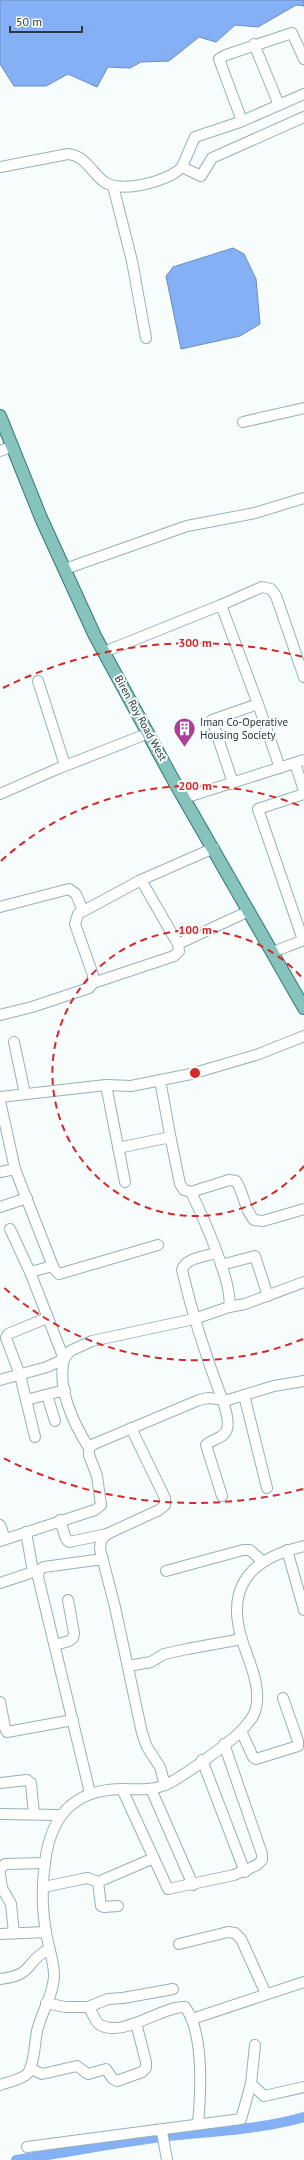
<svg xmlns="http://www.w3.org/2000/svg" width="304" height="2160" viewBox="0 0 304 2160" font-family="'PT Sans',sans-serif">
	<style>
		.water { fill: #86b0f5; stroke: #6b8cbd }
		.lines { fill: none; stroke-linecap: round; stroke-linejoin: round }
		.canal { stroke: #86b0f5; stroke-width: 10 }
		.minor-casing { stroke: #96b2b7; stroke-width: 12 }
		.major-casing { stroke: #317872; stroke-width: 14 }
		.minor { stroke: #fff; stroke-width: 10 }
		.major { stroke: #85c3bc; stroke-width: 12 }
		.ring { fill: none; stroke: #d62828; stroke-width: 2; stroke-dasharray: 7 5 }
		.labels { text-anchor: middle; dominant-baseline: central; stroke-width: 4; stroke-linejoin: round; paint-order: stroke }
		.street-label { font-size: 11px; fill: #2d383b; stroke: #f7fcfd }
		.poi-label { font-size: 11px; fill: #2d383b; stroke: #f7fcfd; text-anchor: start }
		.centre { fill: #d62828; stroke: #f7fcfd; stroke-width: 2 }
		.ring-label { font-size: 12px; text-anchor: middle; font-weight: bold; fill: #d62828; stroke: #f7fcfd; stroke-width: 4; stroke-linejoin: round; paint-order: stroke }
	</style>
	<rect width="100%" height="100%" fill="#f7fcfd"/>
	<g class="water">
		<path d="M0 0H304V6L296 5 258 27 235 25 216 42 199 37 169 61 141 62 130 68 108 67 97 87 68 74 46 86H14L0 64Z"/>
		<path d="M233 248 244 254 256 279 260 324 240 336 181 349 166 276 173 267Z"/>
	</g>
	<g class="lines">
		<path class="canal" d="M16 2160C70 2152 123 2141 178 2135 221 2131 261 2129 304 2117"/>
		<defs>
			<g id="minor">
				<path d="M254 44 279 105"/>
				<path d="M242 121 219 59 226 55 292 33 304 59"/>
				<path d="M0 167 68 154C84 155 92 172 103 181 120 194 167 182 181 168 183 166 192 143 195 137L240 122 304 94"/>
				<path d="M182 167 201 176 212 158 304 117"/>
				<path d="M113 186 132 261 146 338"/>
				<path d="M243 422 304 408"/>
				<path d="M0 451 13 446"/>
				<path d="M65 569 187 526 255 513 304 498"/>
				<path d="M221 605 262 587 271 589 276 596 304 677"/>
				<path d="M104 652 221 605 258 704 280 768"/>
				<path d="M38 681 65 765"/>
				<path d="M295 763 304 791"/>
				<path d="M231 784 233 783 212 720 258 704"/>
				<path d="M0 794 57 769 149 733"/>
				<path d="M184 798 304 760"/>
				<path d="M0 907 69 889 76 894 83 911"/>
				<path d="M303 940 258 809 304 794"/>
				<path d="M178 944 249 911"/>
				<path d="M273 952 304 940"/>
				<path d="M93 983 174 956 179 951 178 944 141 880"/>
				<path d="M0 1015 32 1007 89 988 93 983V975L75 924 78 914 141 880 214 848"/>
				<path d="M14 1042 25 1094"/>
				<path d="M160 1080 171 1140"/>
				<path d="M106 1085 125 1182"/>
				<path d="M0 1097 106 1085 131 1086 191 1074 259 1054 304 1036"/>
				<path d="M0 1101 15 1169 54 1269 59 1274 158 1245"/>
				<path d="M118 1148 166 1138 171 1140 180 1184 184 1190 191 1192 229 1180 236 1181C244 1193 244 1209 254 1220L263 1221 304 1209"/>
				<path d="M0 1172 15 1169"/>
				<path d="M0 1207 27 1198"/>
				<path d="M10 1229 30 1272 64 1359C57 1388 73 1423 89 1448"/>
				<path d="M217 1253C206 1256 185 1258 182 1270 192 1313 205 1354 221 1396 224 1404 230 1420 227 1429 225 1438 212 1439 206 1445L222 1496"/>
				<path d="M221 1265 255 1256 268 1296"/>
				<path d="M30 1272 53 1266"/>
				<path d="M229 1307 245 1304 304 1282"/>
				<path d="M0 1380 47 1367 64 1359 70 1351 92 1341 194 1319 229 1307C234 1285 202 1215 191 1192"/>
				<path d="M47 1395 55 1421"/>
				<path d="M244 1395 267 1488"/>
				<path d="M26 1400 65 1390"/>
				<path d="M131 1428 165 1498V1505L159 1510 107 1534 101 1540 100 1549 115 1607 142 1733 147 1747 160 1767 165 1785"/>
				<path d="M35 1437 20 1375 6 1338 8 1334 47 1318"/>
				<path d="M60 1520 66 1539 69 1542 107 1534"/>
				<path d="M0 1525 5 1539"/>
				<path d="M26 1532 33 1572"/>
				<path d="M0 1541 95 1510 101 1505 97 1476 89 1455V1448L94 1444 199 1400 208 1398 228 1400 274 1386 304 1381"/>
				<path d="M287 1550 304 1610"/>
				<path d="M166 1571 243 1550H250L262 1561"/>
				<path d="M0 1583 39 1570"/>
				<path d="M55 1645 69 1641 73 1638 74 1633 68 1600"/>
				<path d="M128 1666 151 1662 164 1654 187 1649 242 1639"/>
				<path d="M0 1702 5 1728 7 1732 73 1720"/>
				<path d="M241 1731 253 1757 256 1759 298 1746V1741L283 1698"/>
				<path d="M202 1760 245 1872"/>
				<path d="M0 1783 27 1780 31 1783 34 1814"/>
				<path d="M122 1789 168 1889 234 1875 257 1865 262 1860V1854L224 1744"/>
				<path d="M151 1789 193 1885"/>
				<path d="M90 1793 38 1577 39 1570 44 1567 103 1559"/>
				<path d="M0 1814 60 1815"/>
				<path d="M0 1869 5 1864 45 1863"/>
				<path d="M0 1874 2 1888 11 1904 14 1933"/>
				<path d="M98 1882 101 1906 104 1907 118 1906"/>
				<path d="M44 1887 82 1879 88 1878 98 1882 154 1858"/>
				<path d="M0 1934 46 1932"/>
				<path d="M179 1944 228 1932 235 1933 241 1939 266 1994"/>
				<path d="M0 1979C35 1975 24 1962 49 1949"/>
				<path d="M46 2003 65 2007H88C93 2012 94 2021 100 2025 124 2038 161 2006 185 2007 204 2032 201 2092 198 2123"/>
				<path d="M88 2007 108 1999 123 1998 173 1989"/>
				<path d="M192 2019 304 1982"/>
				<path d="M31 2069 42 2074 77 2066 88 2074 106 2069 113 2079 117 2081 142 2072 146 2068V2062L136 2023"/>
				<path d="M251 2084 264 2096 304 2087"/>
				<path d="M0 2085C8 2082 21 2080 27 2074 34 2067 35 2041 37 2031 41 2013 54 1994 54 1975 54 1961 48 1946 46 1932 42 1910 42 1884 45 1862 51 1816 73 1790 121 1789 136 1789 151 1791 165 1785 180 1779 231 1742 243 1729 248 1723 255 1716 256 1708 261 1685 249 1662 242 1640 225 1585 252 1558 304 1546"/>
				<path d="M156 2130 241 2119 251 2084 255 2045"/>
				<path d="M27 2147 156 2130 162 2132 167 2160"/>
			</g>
			<path id="major" d="M0 416 41 518 95 636 175 783 304 1008"/>
		</defs>
		<use href="#minor" class="minor-casing"/>
		<use href="#major" class="major-casing"/>
		<use href="#minor" class="minor"/>
		<use href="#major" class="major"/>
	</g>
	<g class="ring">
		<path d="M304 1166A143 143 0 1 1 304 980"/>
		<path d="M303 1339A287 287 0 0 1 1 1285M1 861A287 287 0 0 1 303 807"/>
		<path d="M303 1489A430 430 0 0 1 3 1458M3 688A430 430 0 0 1 303 657"/>
	</g>
	<defs>
		<symbol id="building-pin" viewBox="-11 -11 22 30"><path d="M0 17L-7.5 6A9.5 9.5 0 1 1 7.5 6Z" fill="#ad3e9a" stroke="#f7fcfd"/><path d="M-4-6H4V6H1V3H-1V6H-4ZM-2.5-4.3h1.7v1.8h-1.7ZM.8-4.3h1.7v1.8H.8ZM-2.5-1h1.7V.8h-1.7ZM.8-1h1.7V.8H.8Z" fill="#fff"/></symbol>
	</defs>
	<g fill-rule="evenodd">
		<use href="#building-pin" x="172" y="716" width="25" height="34"/>
	</g>
	<g class="labels">
		<g class="street-label">
			<text transform="translate(141 718) rotate(61)">Biren Roy Road West</text>
		</g>
		<g class="poi-label">
			<text x="200" y="722">Iman Co-Operative<tspan x="200" dy="13">Housing Society</tspan></text>
		</g>
	</g>
	<circle cx="195" cy="1073" r="6" class="centre"/>
	<g class="ring-label">
		<text x="195" y="647">300 m</text>
		<text x="195" y="790">200 m</text>
		<text x="195" y="934">100 m</text>
	</g>
	<path d="M10 26v6h72v-6" fill="none" stroke="#2d383b" stroke-width="2"/>
	<text x="16" y="26" font-size="12" fill="#2d383b" stroke="#f7fcfd" stroke-width="3" paint-order="stroke">50 m</text>
</svg>
